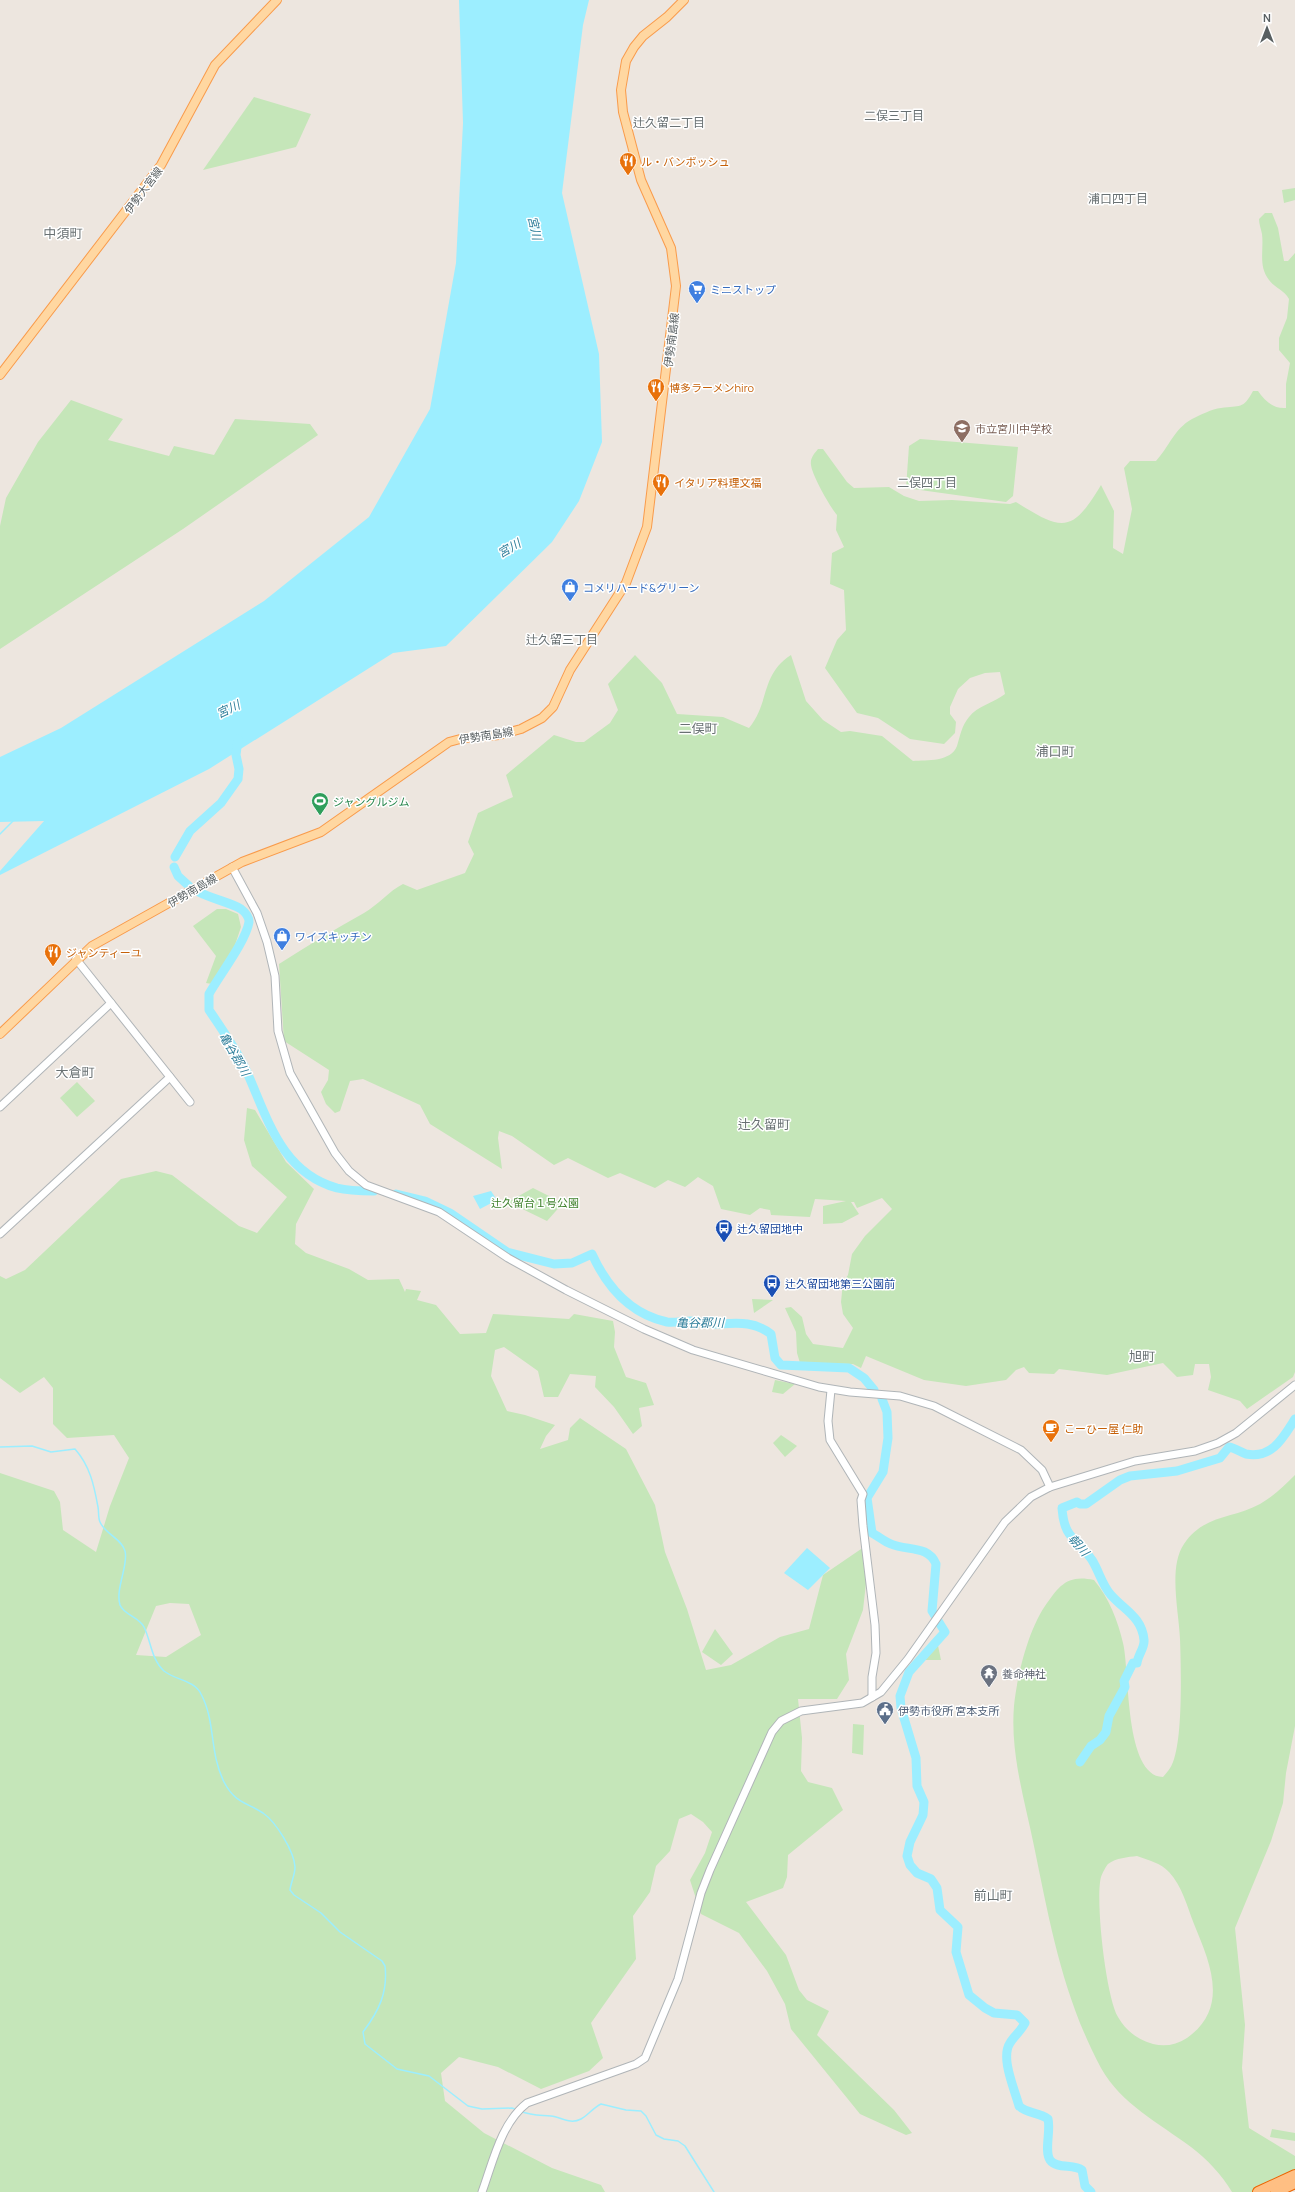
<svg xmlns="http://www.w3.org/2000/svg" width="1295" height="2192" viewBox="0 0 1295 2192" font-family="Manrope,'Noto Sans JP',sans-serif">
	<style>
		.green { fill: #c5e6b9; fill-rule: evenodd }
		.water { fill: #9ceeff }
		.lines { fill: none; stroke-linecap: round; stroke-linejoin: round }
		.stream { stroke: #9ceeff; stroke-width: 1.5 }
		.river { stroke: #9ceeff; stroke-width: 9 }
		.minor-casing { stroke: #b0b5b8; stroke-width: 9 }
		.major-casing { stroke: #f99b4b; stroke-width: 10 }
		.highway-casing { stroke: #eb6400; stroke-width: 12 }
		.minor { stroke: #fff; stroke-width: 7 }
		.major { stroke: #ffd7a1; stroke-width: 8 }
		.highway { stroke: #ffbf83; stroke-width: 10 }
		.labels { text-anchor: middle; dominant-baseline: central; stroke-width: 3; stroke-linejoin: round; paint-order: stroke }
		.food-label { font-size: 11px; fill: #c56008; stroke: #fff; text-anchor: start }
		.street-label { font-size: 11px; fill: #585f61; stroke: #fff }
		.shop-label { font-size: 11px; fill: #366cbe; stroke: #fff; text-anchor: start }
		.education-label { font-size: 11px; fill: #785e54; stroke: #fff; text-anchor: start }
		.leisure-label { font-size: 11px; fill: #27864d; stroke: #fff; text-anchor: start }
		.park-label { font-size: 11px; fill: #40822e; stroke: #fff }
		.transit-label { font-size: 11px; fill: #164399; stroke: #fff; text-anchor: start }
		.worship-label { font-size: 11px; fill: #5b616d; stroke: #fff; text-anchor: start }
		.service-label { font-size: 11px; fill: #4e5e75; stroke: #fff; text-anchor: start }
		.neighbourhood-label { font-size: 12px; fill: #697173; stroke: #fff }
		.water-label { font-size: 12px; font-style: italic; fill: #2f7f9b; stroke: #fff }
		.quarter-label { font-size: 13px; fill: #697173; stroke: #fff }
	</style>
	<rect width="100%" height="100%" fill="#ede6df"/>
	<g class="green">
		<path d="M254 97 311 114 296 147 203 170Z"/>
		<path d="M1295 188V200L1284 203 1282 190Z"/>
		<path d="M1265 213H1272L1278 228 1284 261H1288L1295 253V1372L1293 1377 1247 1409 1240 1401 1208 1390 1211 1377 1209 1364H1195L1193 1375 1177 1377 1163 1363 1107 1375 1059 1369 1054 1374 1029 1373 1024 1367 1016 1370 1006 1380 966 1386 924 1380 866 1356 861 1368 853 1364 800 1363 797 1353 796 1332 785 1308 791 1307 802 1317 806 1334 813 1344 843 1348 853 1328 843 1314 841 1302 843 1282 848 1275 852 1254 865 1236 892 1209 882 1198 857 1208 854 1202H851L859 1214 842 1223 823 1224V1206L846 1201 815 1199 810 1217 771 1215 770 1210 760 1208 750 1215 721 1209 713 1186 698 1177 685 1187 668 1180 655 1188 620 1173 608 1178 568 1158 554 1165 512 1136 499 1131 498 1138 502 1169 430 1124 420 1105 363 1079 350 1081 340 1111 335 1113 326 1104 321 1092 328 1080 329 1070 284 1041 279 964C307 946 335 929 364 913 378 905 389 891 403 884L417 890 465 873 474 854 468 842 478 813 513 797 506 775 554 735 576 742H584L610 723 618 710 608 684 635 655 662 683 677 714 723 717 749 728C770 703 760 675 791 655L806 701 823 720 841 732 850 731 882 736 913 761C927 760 951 762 957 746 960 736 962 725 969 717 977 706 994 703 1005 694L1000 672 985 673 970 678 958 689 950 707V714L956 722 955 733 944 744 910 739 878 718 857 713 825 668 837 640 846 630 844 590 830 584 832 553 844 547 836 530 837 515C830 507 812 475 811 465 810 458 814 454 818 449H823L847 482 854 488 889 487 904 496 919 501 952 500 1010 504 1016 502C1062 531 1072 534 1101 485L1114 511 1113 548 1123 554 1132 509 1124 468 1130 461H1156C1169 447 1174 429 1192 419 1200 415 1212 409 1221 408 1240 405 1243 410 1253 391H1258C1265 401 1273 409 1286 408V384L1290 363 1279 350V338L1287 318 1289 299C1284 290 1275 288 1269 280 1258 266 1264 250 1262 234 1261 229 1259 224 1259 219Z"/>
		<path d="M71 400 123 419 108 440 169 456 174 446 214 455 235 419 310 424 318 435 183 529 0 649V526L6 498 38 442Z"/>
		<path d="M920 439 1018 447 1013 496 1006 502 906 488 909 446Z"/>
		<path d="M217 909H226L238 914 241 927 233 951 212 984 206 983 216 956 193 926Z"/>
		<path d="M77 1082 95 1101 77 1117 60 1098Z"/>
		<path d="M247 1108 255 1110 286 1162 314 1189 296 1224 295 1244 306 1253 349 1269 368 1280 399 1279 405 1292 406 1289 421 1291 417 1300 436 1305 460 1334 486 1333 493 1314 569 1319 574 1314 613 1321 615 1332 614 1347 626 1377 646 1383 654 1405 639 1408 642 1426 633 1434 614 1407 595 1387 596 1376 570 1374 558 1397H544L538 1371 504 1347 495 1350 491 1376 507 1411 525 1415 555 1425 546 1436 540 1449 568 1440 570 1428 580 1418 626 1449 655 1505 665 1552 687 1609 706 1670 731 1665 780 1637 809 1629 823 1575 864 1547 867 1574 863 1610 846 1654 849 1680 837 1699H798L802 1738 801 1771 808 1782 832 1788 843 1810 788 1855 787 1877 783 1888 746 1902 786 1955 799 1990 807 2000 829 2011 817 2035 894 2110 912 2133 906 2135 860 2114 791 2029 785 2004 767 1971 739 1933 701 1914 690 1880 705 1853 712 1832 703 1822 691 1814 679 1819 670 1851 656 1866 650 1892 633 1916 636 1959 591 2023 603 2058 589 2071 541 2089 498 2067 459 2057 441 2073 445 2101 484 2133 552 2168 601 2185 605 2192H0V1473L54 1491 60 1502 63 1530 96 1552 110 1506 129 1458 114 1435 67 1438 53 1424V1388L44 1377 20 1393 0 1378V1276L6 1279 25 1270 121 1179 156 1171 172 1175 239 1226 257 1233 287 1197 252 1166 244 1140ZM170 1603 189 1604 201 1635 166 1657 136 1655 156 1606Z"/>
		<path d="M533 1188 563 1203 547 1221 508 1202Z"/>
		<path d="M752 1299 773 1300 754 1313Z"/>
		<path d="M775 1380 795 1384 783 1394 772 1392Z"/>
		<path d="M781 1435 797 1446 785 1457 773 1443Z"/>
		<path d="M1295 1475V1726L1286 1773 1283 1803 1271 1841 1235 1928 1245 2025 1242 2068 1249 2128 1295 2156V2185L1277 2192H1232C1222 2175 1207 2159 1191 2147 1159 2123 1121 2104 1101 2068 1063 1997 1050 1924 1034 1846 1025 1801 1010 1754 1014 1706 1017 1676 1028 1631 1045 1606 1059 1586 1067 1574 1094 1580 1109 1598 1118 1621 1123 1643 1130 1671 1124 1776 1163 1777 1167 1772 1171 1768 1173 1762 1183 1737 1181 1667 1180 1639 1179 1612 1168 1567 1184 1544 1204 1514 1233 1519 1260 1504 1274 1496 1284 1486 1295 1475ZM1137 1856C1148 1860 1161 1863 1169 1872 1182 1886 1187 1906 1194 1924 1210 1963 1230 2007 1187 2038 1176 2045 1165 2047 1153 2044 1137 2039 1127 2032 1118 2017 1106 1997 1095 1900 1101 1877 1102 1874 1106 1866 1108 1864 1116 1858 1128 1857 1137 1856Z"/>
		<path d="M715 1629 733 1654 721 1665 702 1652Z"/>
		<path d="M936 1636 941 1660H924L923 1651Z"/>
		<path d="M853 1724 864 1725 863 1755 852 1753Z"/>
		<path d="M1272 2129 1295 2133V2141L1270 2137Z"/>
	</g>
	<g class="water">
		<path d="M459 0H589L583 25 562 193 599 354 602 442 579 501 552 542 446 646 393 653 209 769 0 875V871L44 821 0 822V757L61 728 264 601 369 517 430 409 456 263 463 123Z"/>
		<path d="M491 1191 497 1200 480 1209 473 1196Z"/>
		<path d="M807 1548 830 1568 808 1590 784 1573Z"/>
	</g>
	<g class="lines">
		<g class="stream">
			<path d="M0 834 13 821"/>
			<path d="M0 1447 32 1446 51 1452 75 1449C90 1466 94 1485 98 1507 99 1512 98 1518 100 1522 105 1534 122 1539 125 1551 129 1564 115 1589 120 1605 124 1615 139 1617 144 1627 151 1641 151 1659 164 1671 175 1680 194 1680 201 1694 216 1722 209 1752 224 1782 235 1803 246 1802 263 1813 276 1822 294 1851 295 1867 295 1875 291 1882 290 1890L294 1895 321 1913 340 1932 382 1961 385 1966C388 1992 379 2011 363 2032L365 2044 397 2069 429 2076 468 2106 482 2109 512 2108 517 2110"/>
			<path d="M520 2111C532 2116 539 2115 551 2116 561 2117 570 2125 581 2119 588 2115 593 2108 601 2104L626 2110 641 2111 646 2116 656 2135 664 2139 678 2141 685 2146 714 2192"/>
		</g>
		<g class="river">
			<path d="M175 857 190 831 221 803 238 779 239 769 236 755 238 739"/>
			<path d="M174 867 178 876 190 887"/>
			<path d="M199 892C212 899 232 903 241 909 245 912 249 917 249 922 246 941 219 976 209 994V1010C222 1029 236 1049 246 1070 267 1116 280 1172 337 1188 349 1191 362 1191 374 1191"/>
			<path d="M396 1194 425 1201 450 1213 507 1252 554 1264 572 1263 592 1254C607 1287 630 1314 667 1322 675 1323 683 1321 691 1321 700 1322 709 1324 718 1324 738 1323 754 1321 771 1334L775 1358 781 1365 849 1368 864 1378 874 1390"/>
			<path d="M882 1399 887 1412 888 1438 883 1472 867 1498 872 1533C878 1536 885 1542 891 1544 907 1551 928 1545 936 1564L932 1611 945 1632 909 1672 900 1696 901 1708 916 1758 917 1786 924 1802 923 1815 910 1842 907 1856 910 1865 917 1873 931 1879 937 1888 940 1910 958 1927 956 1952 969 1995 985 2008 994 2013 1017 2015 1025 2023C1021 2031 1014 2036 1010 2043 1000 2058 1015 2090 1019 2106 1027 2114 1039 2112 1048 2119 1051 2130 1044 2151 1050 2160 1056 2169 1074 2164 1082 2170L1085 2186 1091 2192"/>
			<path d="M1080 1762 1091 1746 1100 1740 1106 1732 1109 1716 1125 1687 1124 1681 1133 1663H1137C1138 1655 1145 1647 1144 1640 1142 1617 1124 1610 1111 1595 1102 1585 1099 1571 1092 1560 1076 1537 1064 1539 1062 1508L1077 1502 1080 1504H1086L1120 1480 1130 1476 1177 1471 1220 1458 1229 1447C1235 1448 1240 1452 1246 1454 1272 1459 1283 1438 1295 1419"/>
		</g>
		<defs>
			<g id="minor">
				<path d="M232 867 257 913 267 942 275 976 278 1031 290 1073 335 1153 349 1171 366 1185 439 1212 508 1258 566 1290 644 1329 693 1350 819 1387 850 1392 900 1396 934 1406 1021 1450 1042 1470 1050 1487"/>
				<path d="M76 959 190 1102"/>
				<path d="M0 1107 111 1003"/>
				<path d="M0 1234 170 1077"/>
				<path d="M831 1390 828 1421 830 1440 863 1494 861 1500 863 1526 875 1625 876 1653 872 1677V1697"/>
				<path d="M482 2192C493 2162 501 2123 527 2103L636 2064 645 2058 678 1979 701 1893 710 1870 772 1732 781 1721 801 1711 862 1703 881 1692 908 1659 1005 1522 1031 1497 1050 1487 1135 1461 1195 1451 1218 1443 1236 1433 1295 1385"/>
			</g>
			<g id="major">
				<path d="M0 375 161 165 215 65 277 0"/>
				<path d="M0 1034 92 946 242 862 321 832 449 742 464 738 499 735 521 729 542 718 553 707 570 670 626 583 647 527 676 286 671 248 641 180 623 112 621 90 626 61 634 47 643 36 667 17 684 0"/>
			</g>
			<g id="highway">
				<path d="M1258 2192 1295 2175"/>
				<path d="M1276 2192 1295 2183"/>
			</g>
		</defs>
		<use href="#minor" class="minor-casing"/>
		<use href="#major" class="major-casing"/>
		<use href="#highway" class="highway-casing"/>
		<use href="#minor" class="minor"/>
		<use href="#major" class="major"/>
		<use href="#highway" class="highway"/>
	</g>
	<defs>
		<symbol id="restaurant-pin" viewBox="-11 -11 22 30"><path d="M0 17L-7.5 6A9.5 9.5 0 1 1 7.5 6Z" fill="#e8710a" stroke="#fff"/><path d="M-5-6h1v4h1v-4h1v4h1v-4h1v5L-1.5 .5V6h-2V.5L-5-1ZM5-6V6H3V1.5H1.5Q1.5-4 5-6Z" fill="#fff"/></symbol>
		<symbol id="supermarket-pin" viewBox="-11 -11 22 30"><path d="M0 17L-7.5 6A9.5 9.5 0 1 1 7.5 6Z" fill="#3f7fe0" stroke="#fff"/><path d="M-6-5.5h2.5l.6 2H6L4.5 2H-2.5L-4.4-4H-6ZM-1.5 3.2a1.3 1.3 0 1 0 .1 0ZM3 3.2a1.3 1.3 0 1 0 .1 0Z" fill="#fff"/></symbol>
		<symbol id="school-pin" viewBox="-11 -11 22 30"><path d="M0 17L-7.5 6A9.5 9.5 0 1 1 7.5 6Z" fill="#8d6e63" stroke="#fff"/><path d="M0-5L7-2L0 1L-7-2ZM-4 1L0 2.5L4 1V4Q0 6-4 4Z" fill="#fff"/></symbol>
		<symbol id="shop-pin" viewBox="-11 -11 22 30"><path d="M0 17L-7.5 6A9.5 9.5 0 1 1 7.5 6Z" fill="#3f7fe0" stroke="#fff"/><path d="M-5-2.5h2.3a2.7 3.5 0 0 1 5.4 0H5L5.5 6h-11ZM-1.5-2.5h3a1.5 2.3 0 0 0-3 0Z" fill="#fff"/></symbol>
		<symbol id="stadium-pin" viewBox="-11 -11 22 30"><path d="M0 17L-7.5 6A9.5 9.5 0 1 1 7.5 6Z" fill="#2e9e5b" stroke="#fff"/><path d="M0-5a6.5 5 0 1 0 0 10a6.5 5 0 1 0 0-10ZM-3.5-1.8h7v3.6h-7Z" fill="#fff"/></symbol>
		<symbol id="bus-pin" viewBox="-11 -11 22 30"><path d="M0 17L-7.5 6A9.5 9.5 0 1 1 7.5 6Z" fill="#1a4fb4" stroke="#fff"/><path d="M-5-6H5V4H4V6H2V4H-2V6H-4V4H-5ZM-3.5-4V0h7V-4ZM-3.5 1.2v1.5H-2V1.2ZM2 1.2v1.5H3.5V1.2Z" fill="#fff"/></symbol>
		<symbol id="cafe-pin" viewBox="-11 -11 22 30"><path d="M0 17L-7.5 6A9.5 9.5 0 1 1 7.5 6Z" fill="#e8710a" stroke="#fff"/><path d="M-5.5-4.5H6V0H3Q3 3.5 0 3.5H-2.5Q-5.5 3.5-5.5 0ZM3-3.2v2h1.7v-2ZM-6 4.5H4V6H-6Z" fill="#fff"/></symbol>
		<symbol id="temple-pin" viewBox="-11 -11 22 30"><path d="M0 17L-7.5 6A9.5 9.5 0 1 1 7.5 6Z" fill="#6b7280" stroke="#fff"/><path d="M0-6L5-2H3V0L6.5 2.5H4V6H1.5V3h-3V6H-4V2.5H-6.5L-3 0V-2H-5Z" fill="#fff"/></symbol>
		<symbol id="civic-pin" viewBox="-11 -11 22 30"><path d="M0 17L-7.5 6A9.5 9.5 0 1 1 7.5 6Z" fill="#5c6f8a" stroke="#fff"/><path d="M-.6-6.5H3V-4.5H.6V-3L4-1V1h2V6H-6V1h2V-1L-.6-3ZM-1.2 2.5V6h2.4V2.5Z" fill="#fff"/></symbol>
	</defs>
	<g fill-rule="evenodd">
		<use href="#restaurant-pin" x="618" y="151" width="20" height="27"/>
		<use href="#supermarket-pin" x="687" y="279" width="20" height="27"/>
		<use href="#restaurant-pin" x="646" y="377" width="20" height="27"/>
		<use href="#school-pin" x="952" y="418" width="20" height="27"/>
		<use href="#restaurant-pin" x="651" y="472" width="20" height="27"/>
		<use href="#shop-pin" x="560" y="577" width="20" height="27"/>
		<use href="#stadium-pin" x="310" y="791" width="20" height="27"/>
		<use href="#shop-pin" x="272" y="926" width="20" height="27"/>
		<use href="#restaurant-pin" x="43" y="942" width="20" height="27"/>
		<use href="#bus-pin" x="714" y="1218" width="20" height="27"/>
		<use href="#bus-pin" x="762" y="1273" width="20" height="27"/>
		<use href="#cafe-pin" x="1041" y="1418" width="20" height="27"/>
		<use href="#temple-pin" x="979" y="1663" width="20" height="27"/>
		<use href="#civic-pin" x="875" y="1700" width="20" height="27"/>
	</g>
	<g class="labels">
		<g class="food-label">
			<text x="641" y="161">ル・バンボッシュ</text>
			<text x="669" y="387">博多ラーメンhiro</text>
			<text x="674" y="482">イタリア料理文福</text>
			<text x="66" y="952">ジャンティーユ</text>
			<text x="1064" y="1428">こーひー屋 仁助</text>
		</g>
		<g class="street-label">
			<text transform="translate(143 190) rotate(-53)">伊勢大宮線</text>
			<text transform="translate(671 340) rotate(-83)">伊勢南島線</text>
			<text transform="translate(486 735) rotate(-9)">伊勢南島線</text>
			<text transform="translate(192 890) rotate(-30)">伊勢南島線</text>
		</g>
		<g class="shop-label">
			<text x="710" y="289">ミニストップ</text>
			<text x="583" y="587">コメリハード&amp;グリーン</text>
			<text x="295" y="936">ワイズキッチン</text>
		</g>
		<g class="education-label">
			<text x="975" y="428">市立宮川中学校</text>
		</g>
		<g class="leisure-label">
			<text x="333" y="801">ジャングルジム</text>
		</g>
		<g class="park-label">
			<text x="535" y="1202">辻久留台１号公園</text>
		</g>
		<g class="transit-label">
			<text x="737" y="1228">辻久留団地中</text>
			<text x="785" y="1283">辻久留団地第三公園前</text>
		</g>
		<g class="worship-label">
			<text x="1002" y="1673">養命神社</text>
		</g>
		<g class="service-label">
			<text x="898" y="1710">伊勢市役所 宮本支所</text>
		</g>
		<g class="neighbourhood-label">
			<text x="894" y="115">二俣三丁目</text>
			<text x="669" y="122">辻久留二丁目</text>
			<text x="1118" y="198">浦口四丁目</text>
			<text x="927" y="482">二俣四丁目</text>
			<text x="562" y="639">辻久留三丁目</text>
		</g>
		<g class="water-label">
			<text transform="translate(535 228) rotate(77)">宮川</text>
			<text transform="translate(509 548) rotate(-30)">宮川</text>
			<text transform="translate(228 709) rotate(-25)">宮川</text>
			<text transform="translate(235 1054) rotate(60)">亀谷郡川</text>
			<text x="700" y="1322">亀谷郡川</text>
			<text transform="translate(1079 1545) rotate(49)">朝川</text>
		</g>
		<g class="quarter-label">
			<text x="63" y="233">中須町</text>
			<text x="698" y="728">二俣町</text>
			<text x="1055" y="751">浦口町</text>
			<text x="75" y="1072">大倉町</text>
			<text x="764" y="1124">辻久留町</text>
			<text x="1142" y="1356">旭町</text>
			<text x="993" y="1895">前山町</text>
		</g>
	</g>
	<g transform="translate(1267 28)" stroke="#ffffff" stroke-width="3" paint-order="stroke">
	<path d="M0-3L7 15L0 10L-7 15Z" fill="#585f61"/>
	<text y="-6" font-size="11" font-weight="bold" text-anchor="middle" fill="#585f61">N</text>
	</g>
</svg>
